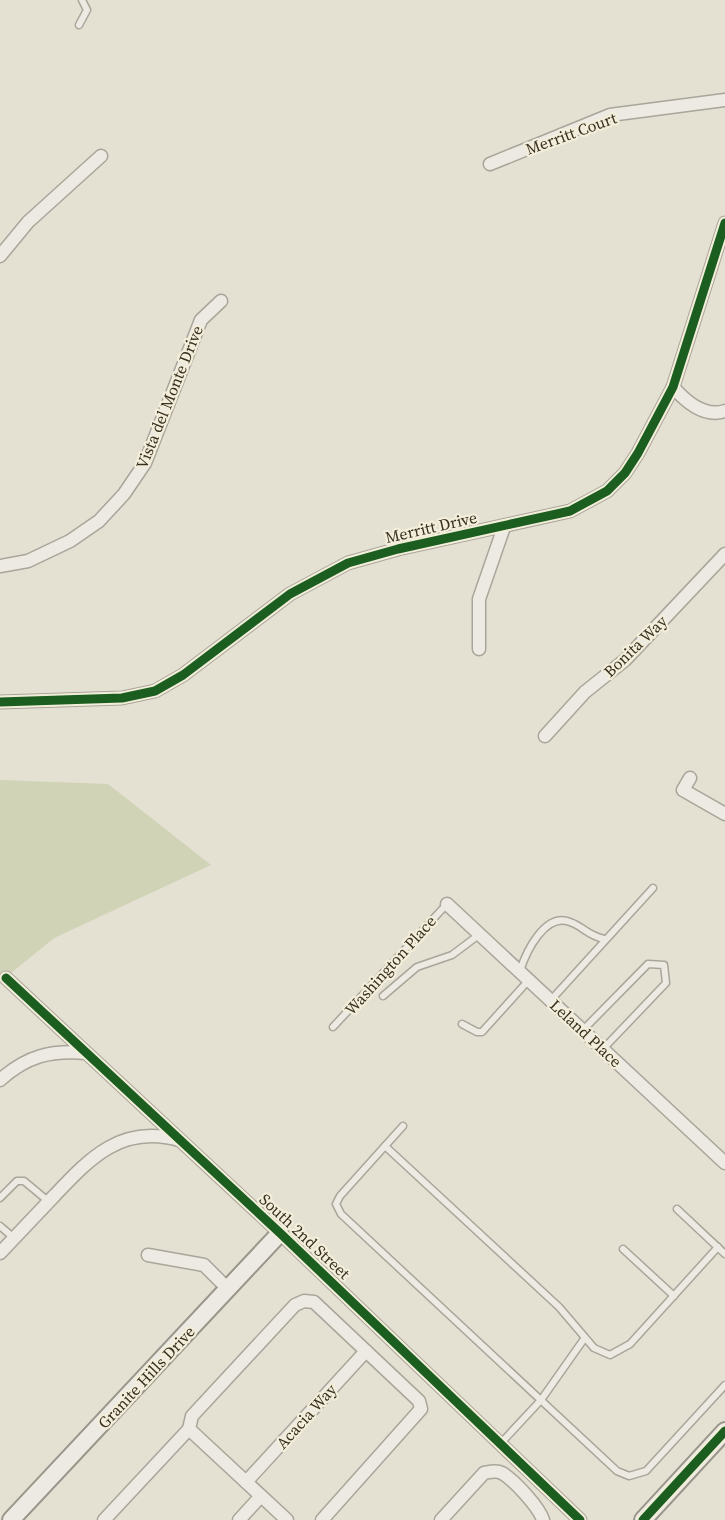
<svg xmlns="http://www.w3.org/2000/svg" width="725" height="1520" viewBox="0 0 725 1520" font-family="'Source Serif 4',serif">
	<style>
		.green { fill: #d0d3b6 }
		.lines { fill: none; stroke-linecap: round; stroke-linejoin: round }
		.lane-casing { stroke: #aaa59a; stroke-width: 9 }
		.street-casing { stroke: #aaa59a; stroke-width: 15 }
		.secondary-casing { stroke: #99958a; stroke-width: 20 }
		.lane { stroke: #eceae2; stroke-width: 6 }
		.street { stroke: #eceae2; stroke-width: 12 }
		.secondary { stroke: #eceae2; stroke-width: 16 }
		.cycleway-casing { stroke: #f3eeda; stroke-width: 13 }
		.cycleway { stroke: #1b5e20; stroke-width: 9 }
		.labels { text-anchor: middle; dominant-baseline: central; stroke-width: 4.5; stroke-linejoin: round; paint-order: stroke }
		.street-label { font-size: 16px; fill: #382f22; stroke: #f3eeda }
	</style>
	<rect width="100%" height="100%" fill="#e4e0d2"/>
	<path class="green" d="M0 780 108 784 211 865 54 938 0 982Z"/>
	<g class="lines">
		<defs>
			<g id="lane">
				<path d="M79 25 87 10 82 0"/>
				<path d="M520 971C526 952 545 912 570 922 584 927 587 935 604 939"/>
				<path d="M383 996 417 967 452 955 480 934"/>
				<path d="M551 1000 653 888"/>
				<path d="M462 1024 477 1032H482L528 981"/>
				<path d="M333 1027 447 904"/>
				<path d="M583 1030 648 964 664 965 666 983 603 1049"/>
				<path d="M403 1126 340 1196 336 1204 341 1214 617 1471 629 1476 646 1471 725 1385"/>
				<path d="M385 1146 559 1307 594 1348 610 1355 630 1344 718 1247"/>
				<path d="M0 1198 17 1181H24L48 1201"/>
				<path d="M677 1209 725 1254"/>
				<path d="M0 1226 14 1238"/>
				<path d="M623 1249 674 1296"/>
				<path d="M501 1443 541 1400 584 1339"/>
			</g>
			<g id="street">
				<path d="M490 164 610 115 725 100"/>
				<path d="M0 256 28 222 101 156"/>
				<path d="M673 387C686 402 704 418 725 411"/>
				<path d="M0 566 28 561 70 541 99 521 124 494 145 463 201 320 221 301"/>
				<path d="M479 649V599L504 527"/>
				<path d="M0 702 122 698 155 691 183 675 290 594 348 563 398 549 570 511 607 491 625 473 638 453 673 387 725 223"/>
				<path d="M545 736 585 692 625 660 725 554"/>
				<path d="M690 778 683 790 725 814"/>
				<path d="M447 904 725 1163"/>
				<path d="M6 978 280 1233 580 1520"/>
				<path d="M0 1080C27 1056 50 1050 86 1053"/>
				<path d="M0 1253C18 1234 37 1214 55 1195 90 1158 122 1124 179 1140"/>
				<path d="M148 1255 204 1265 228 1289"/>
				<path d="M246 1482 366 1351"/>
				<path d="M104 1520 189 1429"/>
				<path d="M239 1520 261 1496"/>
				<path d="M287 1520 189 1429 192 1416 295 1305 304 1301 314 1302 419 1401 421 1409 322 1520"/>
				<path d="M441 1520 484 1473C490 1472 496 1470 502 1473 514 1480 539 1507 543 1520"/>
			</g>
			<g id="secondary">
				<path d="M11 1520 280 1233"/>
				<path d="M643 1520 725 1431"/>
			</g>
		</defs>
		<use href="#lane" class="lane-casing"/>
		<use href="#street" class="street-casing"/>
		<use href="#secondary" class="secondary-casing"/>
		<use href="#lane" class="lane"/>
		<use href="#street" class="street"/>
		<use href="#secondary" class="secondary"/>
		<defs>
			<g id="cycleway">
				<path d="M0 702 122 698 155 691 183 675 290 594 348 563 398 549 570 511 607 491 625 473 638 453 673 387 725 223"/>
				<path d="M6 978 280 1233 580 1520"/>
				<path d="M643 1520 725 1431"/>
			</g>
		</defs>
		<use href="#cycleway" class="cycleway-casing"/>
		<use href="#cycleway" class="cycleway"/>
	</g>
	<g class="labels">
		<g class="street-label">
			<text transform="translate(571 133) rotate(-20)">Merritt Court</text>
			<text transform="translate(169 397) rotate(-68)">Vista del Monte Drive</text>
			<text transform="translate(431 527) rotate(-13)">Merritt Drive</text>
			<text transform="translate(635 646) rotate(-44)">Bonita Way</text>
			<text transform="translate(390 965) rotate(-48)">Washington Place</text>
			<text transform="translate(586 1033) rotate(43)">Leland Place</text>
			<text transform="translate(305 1236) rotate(43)">South 2nd Street</text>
			<text transform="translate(146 1377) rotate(-47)">Granite Hills Drive</text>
			<text transform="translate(306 1416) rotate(-48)">Acacia Way</text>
		</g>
	</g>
</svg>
